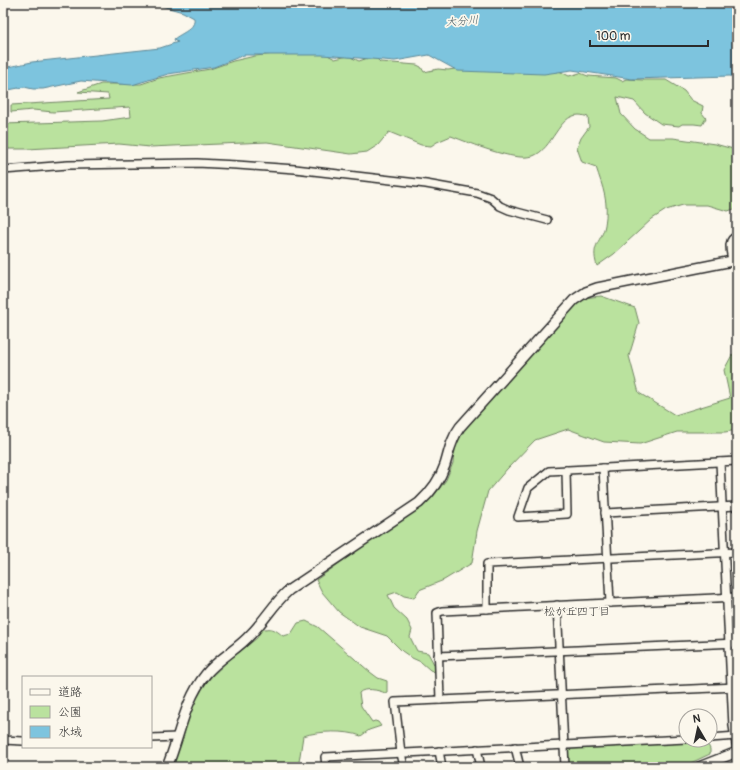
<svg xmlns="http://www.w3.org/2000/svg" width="740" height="770" viewBox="0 0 740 770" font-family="Pangolin,'Klee One',sans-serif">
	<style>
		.green { fill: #bae29e; stroke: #728664 }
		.water { fill: #7dc4de; stroke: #5c8796 }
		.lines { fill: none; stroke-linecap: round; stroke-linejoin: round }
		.minor-casing { stroke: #2b2b2b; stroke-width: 10 }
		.tertiary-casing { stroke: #2b2b2b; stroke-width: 12 }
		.minor { stroke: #fbf7ec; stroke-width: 7 }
		.tertiary { stroke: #fbf7ec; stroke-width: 9 }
		.labels { text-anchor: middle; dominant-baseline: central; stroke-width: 3.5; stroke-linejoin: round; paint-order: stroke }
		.water-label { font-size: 11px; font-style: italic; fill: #445961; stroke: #fbf7ec }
		.neighbourhood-label { font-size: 11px; fill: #2b2b2b; stroke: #fbf7ec }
	</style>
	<rect width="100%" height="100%" fill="#fbf7ec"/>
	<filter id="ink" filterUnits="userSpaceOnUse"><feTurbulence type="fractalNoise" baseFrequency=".025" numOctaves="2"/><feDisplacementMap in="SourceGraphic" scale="8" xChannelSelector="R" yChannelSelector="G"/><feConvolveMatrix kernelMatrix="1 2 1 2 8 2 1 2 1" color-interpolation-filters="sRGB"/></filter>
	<g filter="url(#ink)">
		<g class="green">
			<path d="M324 53 335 59 348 56 359 61 371 57 376 58 380 62 417 65 421 67 424 72 438 69 448 70 475 66 559 71 569 76 580 73 588 76 616 78 622 81 626 79 643 80H666L684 91 691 100 703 106 702 113 706 118 702 125 694 124H682L679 126 661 124 645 113 634 101 617 97 621 114 635 129 649 138H673L715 144 737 150V208L728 211 707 205H683L666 210 652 219 614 254 597 266C590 244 602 242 605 225 609 202 603 188 596 167L582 162 577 148 581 138 589 127 588 117C585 116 582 115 579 115 558 115 553 149 533 156 514 162 470 143 451 136L437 142 431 146 421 145 389 132 378 145 367 152 351 154 267 142 150 147 119 144 27 149H3V124L102 121 131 117 130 107 53 112 33 110 11 112V105L109 99 108 94 78 92 101 84H141L159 78 210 69 233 61 255 56 275 54Z"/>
			<path d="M601 296 635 308 639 323 629 356 639 393 675 415 730 398 724 370 732 355 737 353V430L725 432H677L640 444 604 442 568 429 535 440 507 469 488 491 477 531 472 563 444 580 419 590 414 598 404 596 397 592 388 595 394 608 407 620 412 630 410 637 417 651 428 653 435 666V672L430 670 421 662 412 658 402 651 387 636 360 627 339 612 322 592 316 580 380 534 419 509 433 497 446 480 453 463 454 449 465 428 556 322 583 298Z"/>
			<path d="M306 621 318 627 370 672 378 678 387 681V692L385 693C379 690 364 687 359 693L361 706 372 722 375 721 378 722 381 726 369 730 361 736C346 730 319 731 303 736L299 762V767H173L191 708 201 689 212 676 228 661 257 638 261 630C271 627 275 629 283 636L291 634 298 623Z"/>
			<path d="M700 742 707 743 710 749V754L682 767H568L567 752 570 749Z"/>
		</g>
		<path class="water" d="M151 3H737V78L730 76 632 79 572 70 544 74 458 71 429 55 395 61 322 55H244L214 67 168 74 132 85 81 81 43 89H33L24 87 3 91V68L32 62 160 48 178 42 175 41 174 39C181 33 196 29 194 18L183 12Z"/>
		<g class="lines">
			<defs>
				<g id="minor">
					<path d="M3 170 68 165 197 163 237 165 295 169 426 184 477 193 491 198 500 206 509 210 547 220"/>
					<path d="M732 261C731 252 726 240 737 236"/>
					<path d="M720 462 733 726 737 750"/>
					<path d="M603 468 610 603"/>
					<path d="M566 470 567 514 518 517 528 488 549 471 737 461"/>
					<path d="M605 513 737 506"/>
					<path d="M557 605 565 767"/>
					<path d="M487 609V564L737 552"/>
					<path d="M438 656 737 643"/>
					<path d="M440 700 437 613 442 611 737 597"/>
					<path d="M151 738 177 737"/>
					<path d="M710 738 737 736"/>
					<path d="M3 740 23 741"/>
					<path d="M515 747 520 767"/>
					<path d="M477 749 481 767"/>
					<path d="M439 751 442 767"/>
					<path d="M326 767 325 757 686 739"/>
					<path d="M404 767 401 753 395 702 737 687"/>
				</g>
				<g id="tertiary">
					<path d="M167 767C180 736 184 701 206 674 218 659 238 649 251 634 265 620 274 603 289 590L419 503C431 492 440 480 445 465 449 452 451 439 460 427L574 300 586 292 597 288 737 260"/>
					<path d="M699 767 737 752"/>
				</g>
			</defs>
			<use href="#minor" class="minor-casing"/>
			<use href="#tertiary" class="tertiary-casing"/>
			<use href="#minor" class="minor"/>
			<use href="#tertiary" class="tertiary"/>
		</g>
	</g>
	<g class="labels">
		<g class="water-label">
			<text transform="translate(462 21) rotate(-4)">大分川</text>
		</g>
		<g class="neighbourhood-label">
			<text x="577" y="611">松が丘四丁目</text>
		</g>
	</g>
	<rect width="740" height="770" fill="none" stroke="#fbf7ec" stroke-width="16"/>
	<rect x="8" y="8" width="724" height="754" fill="none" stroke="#2b2b2b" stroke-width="1.5" filter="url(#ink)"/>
	<rect x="22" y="676" width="130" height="72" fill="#fbf7ec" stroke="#a8a59f"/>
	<rect x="30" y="689" width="20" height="6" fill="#fbf7ec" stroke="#a8a59f"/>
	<text x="58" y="696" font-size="12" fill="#2b2b2b">道路</text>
	<rect x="30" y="706" width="20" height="12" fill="#bae29e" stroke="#a8a59f"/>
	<text x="58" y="716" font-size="12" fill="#2b2b2b">公園</text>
	<rect x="30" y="726" width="20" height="12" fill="#7dc4de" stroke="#a8a59f"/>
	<text x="58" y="736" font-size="12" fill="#2b2b2b">水域</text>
	<g transform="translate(698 728) rotate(351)"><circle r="19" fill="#fbf7ec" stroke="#a8a59f"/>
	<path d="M0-3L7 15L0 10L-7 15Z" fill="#2b2b2b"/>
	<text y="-6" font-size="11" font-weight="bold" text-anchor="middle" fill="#2b2b2b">N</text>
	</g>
	<path d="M590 40v6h118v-6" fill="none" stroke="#2b2b2b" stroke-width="2"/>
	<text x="596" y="40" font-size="12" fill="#2b2b2b" stroke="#fbf7ec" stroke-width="3" paint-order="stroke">100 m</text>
</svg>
